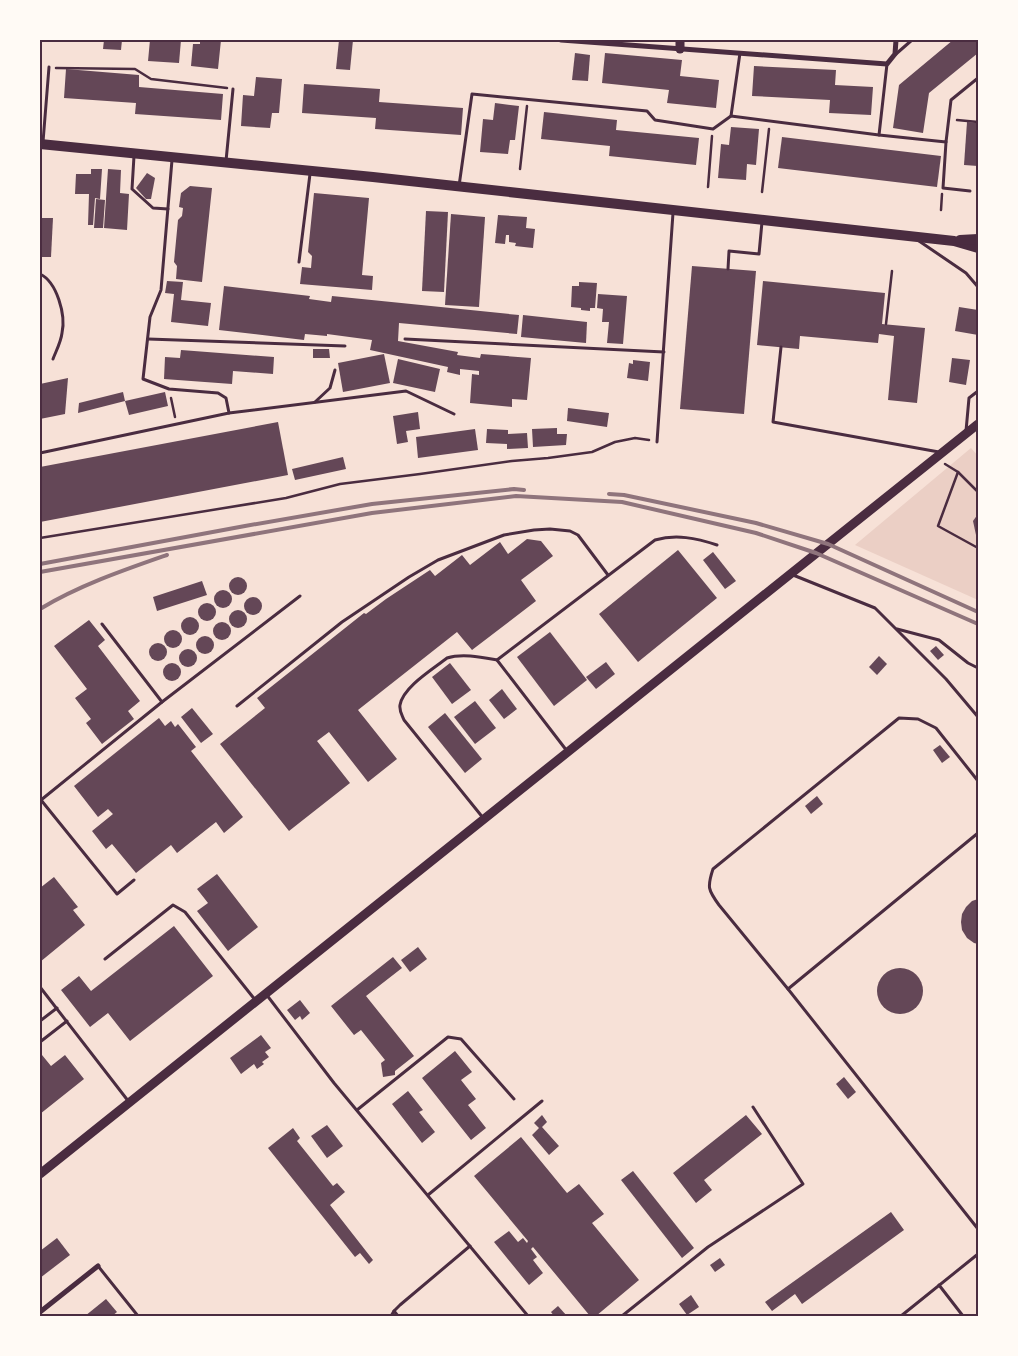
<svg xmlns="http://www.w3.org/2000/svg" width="1018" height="1356" viewBox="0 0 1018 1356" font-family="Raleway,sans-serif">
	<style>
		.green { fill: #ebcfc5 }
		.building { fill: #644757 }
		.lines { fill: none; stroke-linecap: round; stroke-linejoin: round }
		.path { stroke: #4a2c40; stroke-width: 2.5 }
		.service { stroke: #4a2c40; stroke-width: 3 }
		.minor { stroke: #4a2c40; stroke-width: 5 }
		.tertiary { stroke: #4a2c40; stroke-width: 9 }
		.primary { stroke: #4a2c40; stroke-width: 10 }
		.rail { stroke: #8f747c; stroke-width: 4 }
		.neatline { fill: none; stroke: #4a2c40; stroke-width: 2 }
	</style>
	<rect width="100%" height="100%" fill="#f7e1d7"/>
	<path class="green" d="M971 448 978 456V600L855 545Z"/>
	<g class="building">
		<path d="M104 40H122L121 50 103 49Z"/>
		<path d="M150 40H181L179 63 148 61Z"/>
		<path d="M200 40H221L218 69 191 66 193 44H200Z"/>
		<path d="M339 40H353L350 70 336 69Z"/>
		<path d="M953 40H978V53L929 93 923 133 893 128 899 85Z"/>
		<path d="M575 53 590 55 588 81 572 80Z"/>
		<path d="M605 53 682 60 680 76 719 80 716 108 667 103 669 90 602 83Z"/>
		<path d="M754 66 836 70 835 85 873 87 871 115 829 113 830 100 752 96Z"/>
		<path d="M66 69 139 75V87L223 94 221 120 135 114 136 103 64 98Z"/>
		<path d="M256 77 282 79 279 113H272L270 128 241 126 243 95 254 96Z"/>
		<path d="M304 84 380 89 379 102 463 108 461 135 375 129 376 118 302 113Z"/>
		<path d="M495 103 519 106 515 140H510L508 154 480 152 483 119 493 120Z"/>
		<path d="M544 112 617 120 616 130 699 138 696 165 609 156 610 146 541 139Z"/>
		<path d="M967 122 978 123V166L964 165Z"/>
		<path d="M731 127 759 129 756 165 747 164 746 180 718 178 721 144 729 145Z"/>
		<path d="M782 137 941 156 937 187 778 168Z"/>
		<path d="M91 169H102L100 199 95 198 93 225H88L89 194H75L76 174H91Z"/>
		<path d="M108 169 121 170 120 193 129 194 127 230 104 228Z"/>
		<path d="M147 173 155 178 151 199H146L136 188Z"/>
		<path d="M190 186 212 188 202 282 176 279 177 266 174 262 178 220 182 216 183 208 179 207 181 193Z"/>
		<path d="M314 193 369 198 362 275 373 276 372 290 300 284 302 267 311 268 312 256 308 252Z"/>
		<path d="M96 199 105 200 103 228H94Z"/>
		<path d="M426 211 448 212 444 292 422 291Z"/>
		<path d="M451 214 485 217 479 307 445 305Z"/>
		<path d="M498 215 527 217 526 228 535 229 533 248 515 246 516 243 509 242V235H506L505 244 495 243Z"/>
		<path d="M40 218H53L51 257H40Z"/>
		<path d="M692 266 756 271 744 414 680 409Z"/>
		<path d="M167 281 183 282 181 300 211 303 208 326 171 322 174 294 165 293Z"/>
		<path d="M763 281 885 293 882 324 925 328 917 403 888 400 894 336 879 334 878 343 800 336 799 349 757 345Z"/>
		<path d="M579 282 597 283 595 308H590V311L581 310V308L571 307 572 286H579Z"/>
		<path d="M224 286 310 296 309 299 331 302 332 296 519 315 517 334 399 323 398 341 458 352 457 355 480 358 481 354 531 358 527 400 512 399V407L470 403 472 374 479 375V371L460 369V375L447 372 448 367 370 350 372 340 327 334V336L305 334 304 340 219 330Z"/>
		<path d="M598 294 627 296 623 344 607 343 609 322H602L603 309 597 308Z"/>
		<path d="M959 307 978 310V335L955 331Z"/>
		<path d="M523 315 587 322 586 343 521 337Z"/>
		<path d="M313 349H329L330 358H313Z"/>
		<path d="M181 350 274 357 273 374 233 371 232 384 164 379 165 357 180 358Z"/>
		<path d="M384 354 390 383 343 392 338 363Z"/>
		<path d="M952 358 970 360 966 385 949 382Z"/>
		<path d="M398 359 440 369 435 392 393 383Z"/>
		<path d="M633 360 650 362 648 381 627 378 629 363 633 364Z"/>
		<path d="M68 378 65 414 40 419V384Z"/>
		<path d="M123 392 125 401 165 392 168 406 129 415 125 401 78 413 79 403Z"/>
		<path d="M568 408 609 413 607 427 567 421Z"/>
		<path d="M418 412 420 429 406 431 408 442 397 444 393 416Z"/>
		<path d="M278 422 288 475 40 522V467Z"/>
		<path d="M557 428V434H567L566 445 533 447 532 429Z"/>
		<path d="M475 429 478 450 418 458 416 437Z"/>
		<path d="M487 429 508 430V434L527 433 528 448 507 449V444L486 443Z"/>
		<path d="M343 457 346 469 295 480 292 469Z"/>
		<path d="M978 514V536L976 535 973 521Z"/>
		<path d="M527 539 541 541 553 556 521 580 536 601 472 650 457 632 358 710 397 759 368 782 329 732 317 741 350 783 289 831 220 744 265 708 257 698 364 613 366 614 386 599 430 570 435 576 462 555 470 565 500 542 508 554Z"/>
		<path d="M678 550 717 598 638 662 599 614Z"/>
		<path d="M713 552 736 581 725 589 703 560Z"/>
		<circle cx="238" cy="586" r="9"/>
		<path d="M202 581 207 595 157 611 153 597Z"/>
		<circle cx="223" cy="599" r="9"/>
		<circle cx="253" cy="606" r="9"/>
		<circle cx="207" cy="612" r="9"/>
		<circle cx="238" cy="619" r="9"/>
		<circle cx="190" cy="626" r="9"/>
		<path d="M89 620 105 640 98 646 140 701 128 711 134 719 102 744 86 723 91 719 75 698 87 689 54 646Z"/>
		<circle cx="222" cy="631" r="9"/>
		<circle cx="173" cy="639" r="9"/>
		<path d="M550 632 587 680 554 706 517 657Z"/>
		<circle cx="205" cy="645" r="9"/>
		<circle cx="158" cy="652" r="9"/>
		<path d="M936 646 944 655 938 660 930 651Z"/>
		<circle cx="188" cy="658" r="9"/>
		<path d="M879 656 887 664 877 675 869 667Z"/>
		<path d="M606 662 615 674 596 689 586 677Z"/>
		<path d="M450 663 471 690 452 704 432 677Z"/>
		<circle cx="172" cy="672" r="9"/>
		<path d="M502 689 517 709 504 719 489 700Z"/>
		<path d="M475 701 496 728 475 744 454 717Z"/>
		<path d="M192 708 213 734 201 743 181 717Z"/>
		<path d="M445 713 482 759 465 773 428 727Z"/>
		<path d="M159 718 165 726 171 721 175 727 178 724 196 747 191 751 243 817 224 833 216 822 177 853 171 845 136 873 112 844 106 849 92 831 113 814 108 809 98 817 74 786Z"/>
		<path d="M940 745 950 757 942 763 933 750Z"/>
		<path d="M817 796 823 804 811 814 805 806Z"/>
		<path d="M217 874 258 927 228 951 197 911 208 903 197 889Z"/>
		<path d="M54 877 78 907 73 910 85 925 40 962V888Z"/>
		<path d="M978 899V944L974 943 967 938 962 930 961 922 962 914 966 907 972 901Z"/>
		<path d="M174 926 213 976 130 1041 108 1013 90 1027 61 990 79 976 91 991Z"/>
		<path d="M418 947 427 959 410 972 401 960Z"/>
		<path d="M393 957 402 968 366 996 414 1056 395 1071V1075L383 1077 381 1063 385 1060 361 1030 354 1035 331 1006Z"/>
		<circle cx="900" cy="991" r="23"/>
		<path d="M300 1000 310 1013 302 1020 300 1016 295 1020 287 1010Z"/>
		<path d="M261 1035 271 1048 265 1052 269 1057 262 1062 264 1064 257 1069 254 1064 241 1074 230 1058Z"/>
		<path d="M455 1051 472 1072 461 1080 476 1099 468 1105 486 1128 471 1140 422 1078Z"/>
		<path d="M42 1055 51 1066 65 1055 84 1079 40 1114V1057Z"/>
		<path d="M844 1077 856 1092 848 1099 836 1084Z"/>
		<path d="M408 1091 423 1110 419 1112 435 1132 422 1143 392 1104Z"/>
		<path d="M542 1115 547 1122 542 1127 559 1146 549 1155 532 1135 539 1128 534 1123Z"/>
		<path d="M746 1115 762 1134 704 1180 712 1190 696 1203 673 1173Z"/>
		<path d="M327 1125 343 1146 327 1158 311 1136Z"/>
		<path d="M293 1128 300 1138 297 1141 333 1186 337 1183 345 1192 330 1205 373 1260 369 1264 360 1253 355 1257 268 1148Z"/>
		<path d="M521 1137 567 1193 579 1184 604 1214 592 1223 639 1280 596 1316H590L533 1247 531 1249 537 1257 533 1260 543 1273 529 1285 494 1242 509 1231 518 1242 523 1238 527 1243 528 1241 474 1176Z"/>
		<path d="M633 1171 694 1248 682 1258 621 1180Z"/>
		<path d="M891 1212 904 1230 802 1304 795 1294 772 1311 765 1302Z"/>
		<path d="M57 1238 70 1255 40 1278V1251Z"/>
		<path d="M720 1258 725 1265 715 1272 710 1265Z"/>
		<path d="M691 1295 699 1307 687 1315 679 1304Z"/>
		<path d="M106 1299 117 1312 112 1316H85Z"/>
		<path d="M558 1306 567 1316H554L551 1312Z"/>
	</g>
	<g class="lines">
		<g class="path">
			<path d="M56 68 135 69 151 79 227 88"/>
			<path d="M957 120 978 122"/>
			<path d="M520 169 527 106"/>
			<path d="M708 187 712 136"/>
			<path d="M762 192 769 129"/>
			<path d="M941 210 942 194"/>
			<path d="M886 324 892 271"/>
			<path d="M171 398 175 417"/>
			<path d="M945 464 958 472 978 492"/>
			<path d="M958 472 938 526 978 548"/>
			<path d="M40 538 286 498 340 484 420 474 512 461 548 458 592 452 615 442 635 438 649 440"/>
		</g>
		<g class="service">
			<path d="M896 54 912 40"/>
			<path d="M731 116 879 135 946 142 951 100 978 78"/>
			<path d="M879 135 887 64"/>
			<path d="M43 142 49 67"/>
			<path d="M946 142 943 188 970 191"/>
			<path d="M134 156 132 189 153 208 168 209"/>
			<path d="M226 161 233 89"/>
			<path d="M459 186 472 94 647 111 655 120 713 129 731 116 740 53"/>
			<path d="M919 241 966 273 978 287"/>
			<path d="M299 262 310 174"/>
			<path d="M728 269 729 251 759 254 762 222"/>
			<path d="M40 274C57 282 66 315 62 333 61 342 56 351 53 359"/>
			<path d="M148 339 345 346"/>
			<path d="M405 339 664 352"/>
			<path d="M781 347 773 422 939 452"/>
			<path d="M315 402 330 388 335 370"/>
			<path d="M229 413 406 391 454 414"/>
			<path d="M966 431 969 398 978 391"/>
			<path d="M657 442 673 213"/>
			<path d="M40 453 229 413 226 398 218 393 169 389 143 379 150 317 161 290 172 160"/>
			<path d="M793 575 875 608 946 679 978 717"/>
			<path d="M102 624 162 702 300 596"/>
			<path d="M897 629 939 640 968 663 978 668"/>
			<path d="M237 706 342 622 409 577 438 560 504 535 534 530 550 529 570 531 578 535 608 575"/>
			<path d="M567 751 497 660 655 540C676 534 696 538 717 545"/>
			<path d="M978 781 936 728 918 719 899 718 713 869C707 887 708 890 719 905L788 989 978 1229"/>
			<path d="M484 819 404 720C402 715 399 711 400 705 403 687 433 669 447 658 462 653 481 657 497 660"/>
			<path d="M134 880 117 894 41 800 162 702"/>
			<path d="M105 959 173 905 185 912 256 1001"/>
			<path d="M40 987 129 1102"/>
			<path d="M788 989 978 833"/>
			<path d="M266 994 334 1083 528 1316"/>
			<path d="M40 1021 57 1008"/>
			<path d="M40 1042 67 1021"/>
			<path d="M357 1110 448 1037 461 1039 514 1099"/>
			<path d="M428 1195 542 1101"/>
			<path d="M98 1266 138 1316"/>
			<path d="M939 1285 963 1316"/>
			<path d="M394 1311 400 1305 470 1246"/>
			<path d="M391 1316 394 1311 398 1316"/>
			<path d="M622 1316 708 1247 803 1184 753 1107"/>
			<path d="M901 1316 978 1254"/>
		</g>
		<g class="minor">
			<path d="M561 40 887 64 895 54 896 40"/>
			<path d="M40 1312 98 1266"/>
		</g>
		<g class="tertiary">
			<path d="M680 49V40"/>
			<path d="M40 1174 978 424"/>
		</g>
		<g class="primary">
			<path d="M40 144 373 177 954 241 978 248"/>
			<path d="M960 240 978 239"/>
		</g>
		<g class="rail">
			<path d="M609 494 624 495 756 523 828 544 978 612"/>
			<path d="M40 564 245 526 372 504 514 489 524 490"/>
			<path d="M40 572 372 513 516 496 622 502 756 533 816 553 978 624"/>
			<path d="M40 609C80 585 124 570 167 555"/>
		</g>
	</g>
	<rect width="1018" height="1356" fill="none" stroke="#fffaf5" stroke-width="82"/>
	<rect x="41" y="41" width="936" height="1274" class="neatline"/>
</svg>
